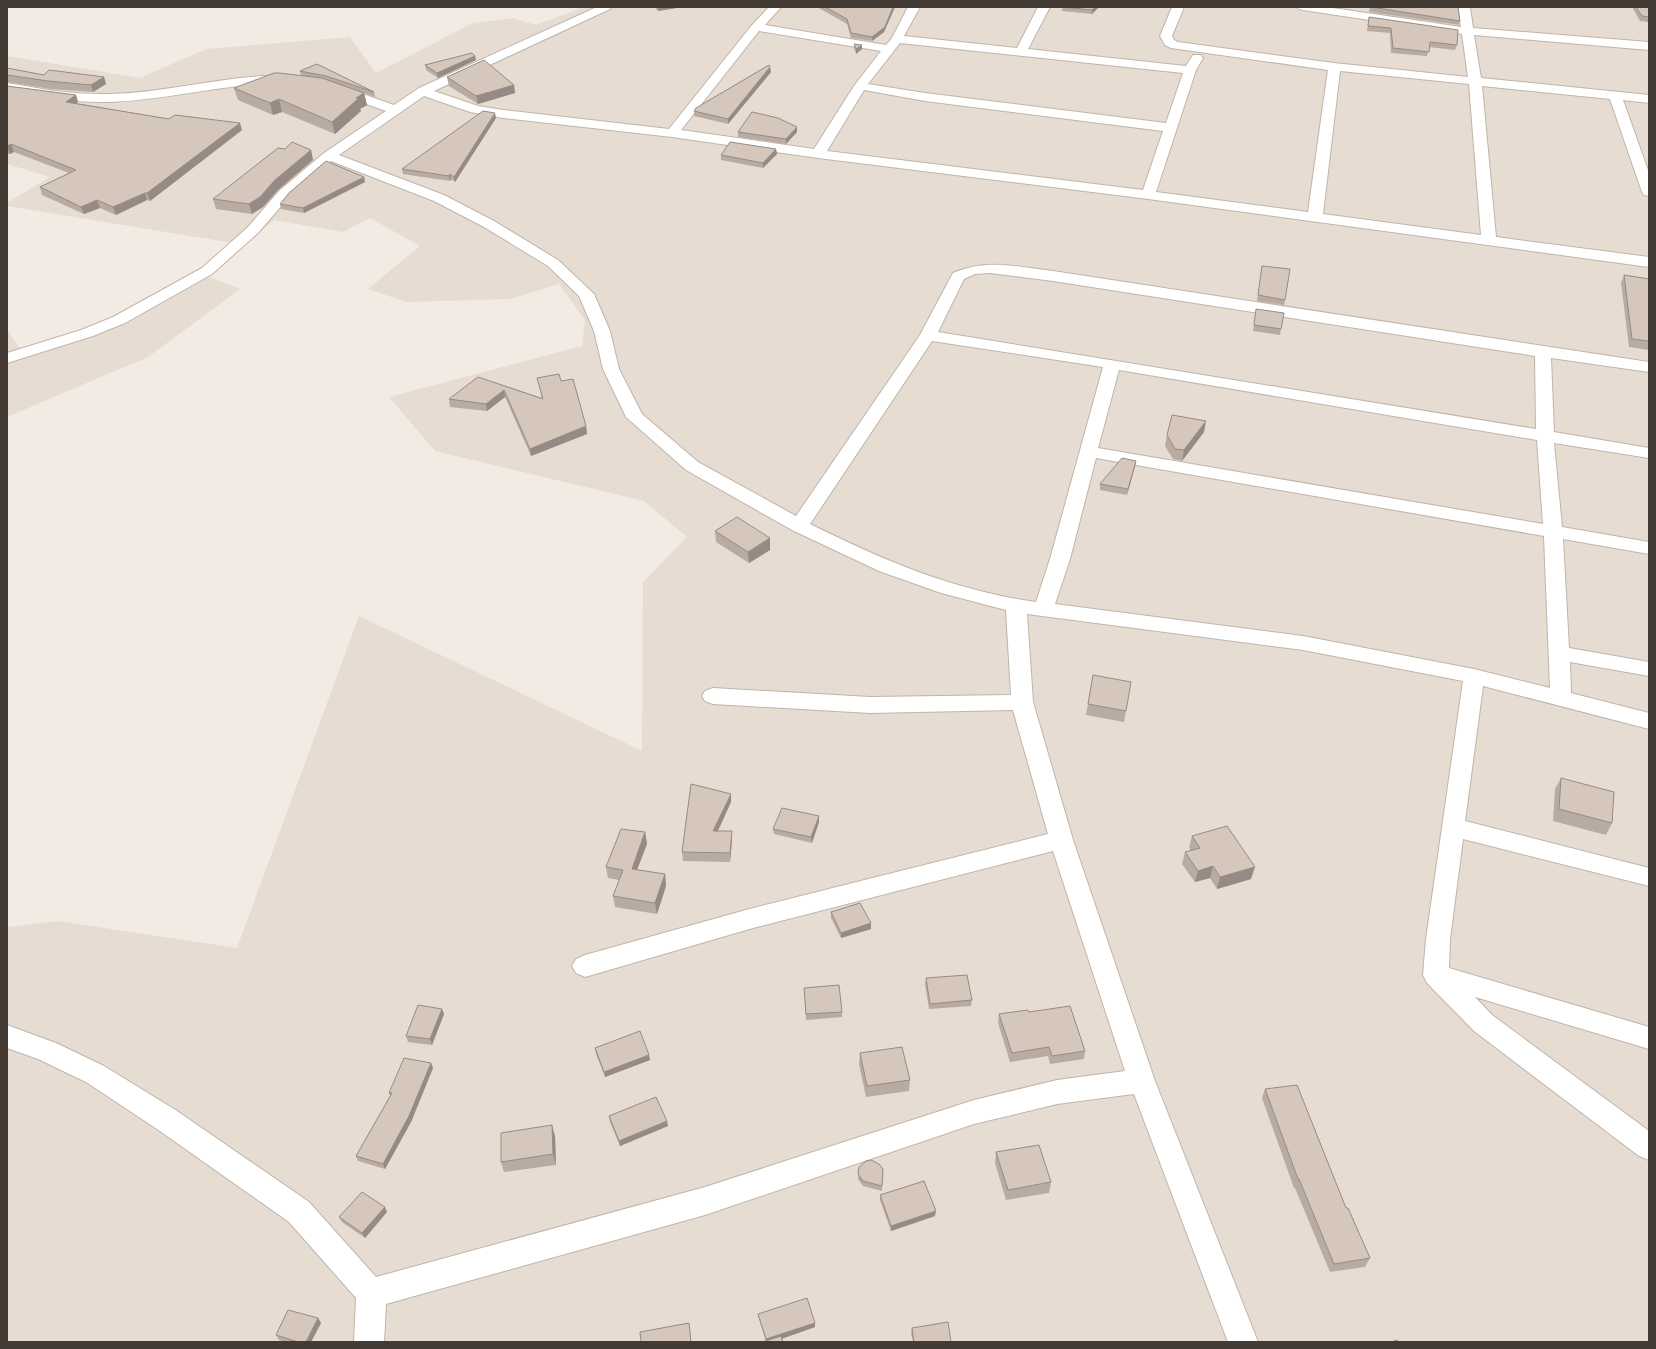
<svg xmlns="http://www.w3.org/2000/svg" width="1656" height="1349" viewBox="0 0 1656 1349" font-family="'PT Sans Narrow',sans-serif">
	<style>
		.residential { fill: #e6dcd2 }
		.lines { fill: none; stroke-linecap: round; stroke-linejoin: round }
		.street-casing { stroke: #c0b4aa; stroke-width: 2 }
		.street { fill: #fff; fill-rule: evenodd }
		.wall { fill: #b8aba2 }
		.shaded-wall { fill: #968b84 }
		.building { fill: #d6c7bc; stroke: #968b84 }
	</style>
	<rect width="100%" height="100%" fill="#f2ebe4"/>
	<g class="residential">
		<path d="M584 7H1649V1342H7V927L58 921 237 948 359 616 642 751 643 582 687 537 644 501 435 451 389 397 582 346 585 320 559 284 510 299 406 302 368 289 420 246 370 218 343 232 274 220 245 245 7 206V203L50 177 7 164V56L140 78 206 49 350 37 376 73 473 23 513 18 536 25Z"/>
		<path d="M187 268 240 289 148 357 7 417V329L20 349 104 323 194 272Z"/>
	</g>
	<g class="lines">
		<defs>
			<g id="street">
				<path d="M597 7H612L610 9 434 91 478 106 503 110 669 129 752 25 769 7H781L765 25 886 45 892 38 908 7H920L904 36 1017 48 1038 7H1050L1028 49 1186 66 1193 55H1201L1203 58 1196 70 1156 192 1308 212 1328 70 1171 48 1165 45 1160 36 1172 7H1184L1172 36 1174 40 1178 42 1334 63 1468 77 1462 34 1303 10 1299 9 1297 7H1326L1461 27 1458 7H1470L1473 28 1649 42V50L1474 35 1481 78 1649 95V103L1623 100 1649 173V196L1644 195 1642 192 1610 99 1482 86 1496 237 1649 257V267L1148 199 818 158 672 137 503 118 470 112 424 96 339 155 444 195 494 221 558 260 594 294 610 331 619 369 642 414 698 462 796 516 920 335 953 273C987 258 1017 267 1053 271L1649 362V372L1551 358 1554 432 1649 448V458L1554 443 1562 527 1649 542V554L1563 539 1569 648 1649 662V676L1570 662 1571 693 1649 713V729L1483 686 1465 821 1649 868V886L1463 839 1450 939 1449 968 1649 1027V1049L1475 997 1492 1015 1649 1131V1160L1639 1156 1474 1031 1427 983 1423 975 1426 939 1463 681 1303 650 1027 614 1033 702 1073 840 1155 1081 1258 1342H1228L1134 1094 1057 1104 974 1124 705 1215 386 1304 384 1342H354L356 1298 289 1222 157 1129 86 1082 38 1059 7 1048V1025L56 1043 104 1066 177 1111 309 1202 376 1277 705 1187 974 1100 1057 1080 1125 1071 1053 851 753 928 585 977 576 973 572 966 576 959 585 955 753 908 1048 834 1013 710 870 713 713 704 705 701 702 696 705 691 713 688 870 697 1011 695 1006 610 941 593 879 571 792 530 686 470 626 417 603 369 594 331 579 296 548 266 484 227 434 201 331 161 289 197 258 233 212 274 125 323 93 336 7 363V353L81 330 113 317 202 268 248 227 279 191 324 153 386 111 335 93 333 90 335 87H343L394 105 419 88ZM759 31 881 51 854 86 814 149 681 130ZM900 43 1183 73 1166 123 925 93 868 84ZM1340 71 1469 84 1481 235 1323 214ZM864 90 925 101 1163 131 1143 190 827 151ZM990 273 1053 281 1535 356 1536 429 938 332 964 279 975 274ZM932 341 1103 367 1050 559 1036 602C990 596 936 580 893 562 865 551 837 537 810 524ZM1119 370 1537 440 1543 524 1098 448ZM1096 458 1544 536 1550 688 1474 669 1303 636 1055 604 1070 559Z"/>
				<path d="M263 76 287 77 289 80 287 83 283 84C224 83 168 100 110 102 75 103 41 97 7 91V83C41 89 75 95 109 94 161 93 212 79 263 76Z"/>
			</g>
		</defs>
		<use href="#street" class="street-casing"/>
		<use href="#street" class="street"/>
	</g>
	<g class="wall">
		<path d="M654 7H683L658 11Z"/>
		<path d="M817 7H895L884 32 872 41 851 38 847 24Z"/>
		<path d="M1063 7H1099L1092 14 1062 11Z"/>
		<path d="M1370 7H1458L1460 21 1459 25 1369 12Z"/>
		<path d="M1632 7H1649V22L1640 21Z"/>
		<path d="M1369 17 1457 45 1455 50 1429 47 1427 56 1391 53 1390 33 1367 31Z"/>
		<path d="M854 44 862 45V49L856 54 854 48Z"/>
		<path d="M475 56 476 60 438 78 426 70 425 65Z"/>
		<path d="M317 64 374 92 375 97 364 93 367 105 360 109 361 111 335 134 282 112 273 115 238 100 234 88 301 75 300 71Z"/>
		<path d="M7 68 44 75 104 77 106 84 93 92 51 89 7 82Z"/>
		<path d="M771 72 728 124 694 116V111Z"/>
		<path d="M447 77 514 85 515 93 478 104 449 86Z"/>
		<path d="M7 86 76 95 78 102 76 103 169 119 242 130 150 201 147 200 116 215 100 208 84 214 42 195 40 187 69 173 14 152 10 154H7Z"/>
		<path d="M496 118 455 182 451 179 450 181 403 174 402 169Z"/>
		<path d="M738 132H797L786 144 738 137Z"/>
		<path d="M285 149 311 150 313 160 278 190 263 207 252 214 216 209 213 199Z"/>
		<path d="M776 149 777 154 763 168 721 160V155Z"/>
		<path d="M364 177 365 182 304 213 281 209 280 204Z"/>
		<path d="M1262 266 1285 300 1284 305 1257 301Z"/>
		<path d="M1624 275 1649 279V350L1629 347 1621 283Z"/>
		<path d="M1256 309 1281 329 1280 335 1253 331Z"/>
		<path d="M478 377 542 398 537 378 561 381 586 426 587 434 531 456 505 397 487 411 450 407 449 399Z"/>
		<path d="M1204 432 1182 461 1173 459 1165 446 1167 435Z"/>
		<path d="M1136 461 1135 466 1127 495 1100 490V484Z"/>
		<path d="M715 531 770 550 749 563 716 542Z"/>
		<path d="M1093 675 1126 711 1124 722 1086 715Z"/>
		<path d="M1561 778 1612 823 1606 835 1553 821 1555 789Z"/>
		<path d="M731 794V802L718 831 732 840 730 862 683 861 682 852Z"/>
		<path d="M819 816V822L812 843 774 834 773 829Z"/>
		<path d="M645 832 647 844 637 870 665 874 666 886 657 914 615 907 613 896 619 880 608 878 606 867Z"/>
		<path d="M1192 836 1251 879 1217 889 1210 878 1195 882 1182 864 1185 852 1191 851 1189 847Z"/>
		<path d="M831 912 871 929 841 938 831 918Z"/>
		<path d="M926 978 972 1000 971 1006 929 1009 925 984Z"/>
		<path d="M804 988 842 1012V1017L806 1020Z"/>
		<path d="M442 1009 444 1014 432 1045 408 1042 406 1036Z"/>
		<path d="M1029 1012 1085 1051 1084 1059 1050 1064 1048 1056 1010 1062 998 1023 999 1014Z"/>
		<path d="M595 1048 649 1055 650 1060 605 1077 596 1054Z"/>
		<path d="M860 1053 910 1080 909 1091 866 1097 859 1064Z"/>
		<path d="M431 1063 433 1068 411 1122 385 1169 358 1161 356 1156 390 1096 389 1093Z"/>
		<path d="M1265 1089 1346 1208 1370 1258 1365 1267 1330 1272 1295 1188H1294L1262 1098Z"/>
		<path d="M609 1116 668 1126 620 1146 610 1122Z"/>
		<path d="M555 1136 556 1165 504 1172 501 1162Z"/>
		<path d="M996 1152 1051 1182 1049 1193 1006 1200 995 1163Z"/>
		<path d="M859 1167 883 1169 882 1191 863 1186 858 1179Z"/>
		<path d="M880 1195 935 1216 891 1231 880 1200Z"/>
		<path d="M387 1212 365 1238 342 1222 339 1217Z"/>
		<path d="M758 1314 815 1327 782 1339 766 1341 759 1319Z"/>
		<path d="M318 1318 321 1323 311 1342H285L279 1340 276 1335Z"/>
		<path d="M912 1328 951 1342H913L911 1333Z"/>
	</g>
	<g class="shaded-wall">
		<path d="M658 7H683L658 11Z"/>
		<path d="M893 7H895L884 32 872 41V37Z"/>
		<path d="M1095 7H1099L1092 14V10Z"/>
		<path d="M862 45V49L856 54V49Z"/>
		<path d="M475 56 476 60 438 78 437 73Z"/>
		<path d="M770 67 771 72 728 124V119Z"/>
		<path d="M104 77 106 84 93 92 91 85Z"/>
		<path d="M514 85 515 93 478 104 476 96Z"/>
		<path d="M364 93 367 105 360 109 361 111 335 134 332 122 356 98Z"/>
		<path d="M76 95 78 102 68 109 66 102Z"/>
		<path d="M279 99 282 112 273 115 270 103Z"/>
		<path d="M495 113 496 118 455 182 454 177Z"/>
		<path d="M240 123 242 130 150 201 147 193Z"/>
		<path d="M797 127V132L786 144V139Z"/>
		<path d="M11 144 14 152 10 154 7 146Z"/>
		<path d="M776 149 777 154 763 168V163Z"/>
		<path d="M311 150 313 160 278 190 263 207 252 214 249 204 275 180Z"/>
		<path d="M450 174 451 179 450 181 449 176Z"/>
		<path d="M364 177 365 182 304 213 303 208Z"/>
		<path d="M145 193 147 200 116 215 113 207Z"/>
		<path d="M97 200 100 208 84 214 81 207Z"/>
		<path d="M504 390 505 397 487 411 486 404Z"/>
		<path d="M1206 421 1204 432 1182 461 1184 450Z"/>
		<path d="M586 426 587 434 531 456 530 449Z"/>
		<path d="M1136 461 1135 466 1127 495 1128 489Z"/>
		<path d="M770 538V550L749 563 748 552Z"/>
		<path d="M731 794V802L714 839 713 831Z"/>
		<path d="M819 816V822L812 843 811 837Z"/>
		<path d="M732 831V840L730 862V853Z"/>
		<path d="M645 832 647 844 633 880 632 869Z"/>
		<path d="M1213 866 1210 878 1195 882 1198 871Z"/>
		<path d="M1255 867 1251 879 1217 889 1220 877Z"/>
		<path d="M665 874 666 886 657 914 655 903Z"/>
		<path d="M871 923V929L841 938V933Z"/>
		<path d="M442 1009 444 1014 432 1045 430 1039Z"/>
		<path d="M649 1055 650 1060 605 1077 604 1072Z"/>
		<path d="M431 1063 433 1068 411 1122 385 1169 383 1164Z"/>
		<path d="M667 1121 668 1126 620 1146 619 1141Z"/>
		<path d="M552 1125 555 1136 556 1165 553 1154Z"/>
		<path d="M385 1207 387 1212 365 1238 362 1233Z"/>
		<path d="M936 1211 935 1216 891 1231V1226Z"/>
		<path d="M318 1318 321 1323 311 1342H306Z"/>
		<path d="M815 1323V1327L772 1342H766V1339Z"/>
	</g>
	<g class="building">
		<path d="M825 7H893L885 27 872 37 851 33 847 19Z"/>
		<path d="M1063 7H1095L1092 10Z"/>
		<path d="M1371 7H1458L1460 21Z"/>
		<path d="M1636 7H1649V17L1642 16Z"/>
		<path d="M1369 17 1458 30 1457 45 1430 42 1429 52 1393 48 1391 28 1368 26Z"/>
		<path d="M854 44 862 45 856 49Z"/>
		<path d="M472 53 475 56 437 73 425 65Z"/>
		<path d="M484 60 514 85 476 96 447 77Z"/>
		<path d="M317 64 374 92 326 76 300 71Z"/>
		<path d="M769 65 770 67 728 119 694 111 696 108Z"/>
		<path d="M7 68 44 75 49 70 104 77 91 85 48 81 7 75Z"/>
		<path d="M274 73H279L322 78 364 93 356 98 358 99 332 122 279 99 270 103 234 88Z"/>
		<path d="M7 86 76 95 66 102 169 119 175 115 240 123 147 193H145L113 207 97 200 81 207 40 187 76 170 11 144 7 146Z"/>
		<path d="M483 111 495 113 454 177 450 174 449 176 402 169Z"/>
		<path d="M752 112 778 118 797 127 786 139 738 132Z"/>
		<path d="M292 142 311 150 275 180 260 197 249 204 213 199 278 148 285 149Z"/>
		<path d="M730 142 776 149 763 163 721 155Z"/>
		<path d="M326 161 364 177 303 208 280 204 289 193Z"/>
		<path d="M1262 266 1290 269 1285 300 1258 295Z"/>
		<path d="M1624 275 1649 279V341L1632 339Z"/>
		<path d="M1256 309 1284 313 1281 329 1254 325Z"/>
		<path d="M559 374 561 381 573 379 586 426 530 449 504 390 486 404 449 399 478 377 543 399 537 378Z"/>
		<path d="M1172 415 1206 421 1184 450 1175 449 1167 435Z"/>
		<path d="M1122 458 1136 461 1128 489 1100 484Z"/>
		<path d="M737 517 770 538 748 552 715 531Z"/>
		<path d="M1093 675 1131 682 1126 711 1088 704Z"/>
		<path d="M1561 778 1614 792 1612 823 1559 809Z"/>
		<path d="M691 784 731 794 713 831H732L730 853 682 852Z"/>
		<path d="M782 808 819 816 811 837 773 829Z"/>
		<path d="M1227 826 1255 867 1220 877 1213 866 1198 871 1185 852 1200 848 1192 836Z"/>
		<path d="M621 829 645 832 632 869 665 874 655 903 613 896 623 870 606 867Z"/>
		<path d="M860 903 871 923 841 933 831 912Z"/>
		<path d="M967 975 972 1000 930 1004 926 978Z"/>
		<path d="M839 985 842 1012 806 1014 804 988Z"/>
		<path d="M418 1005 442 1009 430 1039 406 1036Z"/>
		<path d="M1070 1006 1085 1051 1052 1056 1049 1047 1012 1053 999 1014 1028 1010 1029 1012Z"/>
		<path d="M640 1031 649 1055 604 1072 595 1048Z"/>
		<path d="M902 1047 910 1080 867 1086 860 1053Z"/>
		<path d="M404 1058 431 1063 409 1116 383 1164 356 1156 392 1093H389Z"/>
		<path d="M1297 1085 1346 1208H1348L1370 1258 1334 1264 1299 1179H1298L1265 1089Z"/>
		<path d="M656 1097 667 1121 619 1141 609 1116Z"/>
		<path d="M552 1125 553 1154 501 1162V1133Z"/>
		<path d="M1039 1145 1051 1182 1008 1190 996 1152Z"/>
		<path d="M871 1160 879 1164 883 1169 882 1186 863 1181 858 1174 859 1167 866 1161Z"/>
		<path d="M924 1181 936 1211 891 1226 880 1195Z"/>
		<path d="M362 1192 385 1207 362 1233 339 1217Z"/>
		<path d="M807 1298 815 1323 766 1339 758 1314Z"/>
		<path d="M288 1310 318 1318 306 1342H298L276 1335Z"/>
		<path d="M948 1322 951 1342H914L912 1328Z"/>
		<path d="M689 1323 691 1342H641L640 1332Z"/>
		<path d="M781 1336 783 1342H762Z"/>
		<path d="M1397 1340 1398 1342H1391Z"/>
	</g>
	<rect width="1656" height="1349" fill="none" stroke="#433b34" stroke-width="16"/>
</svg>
